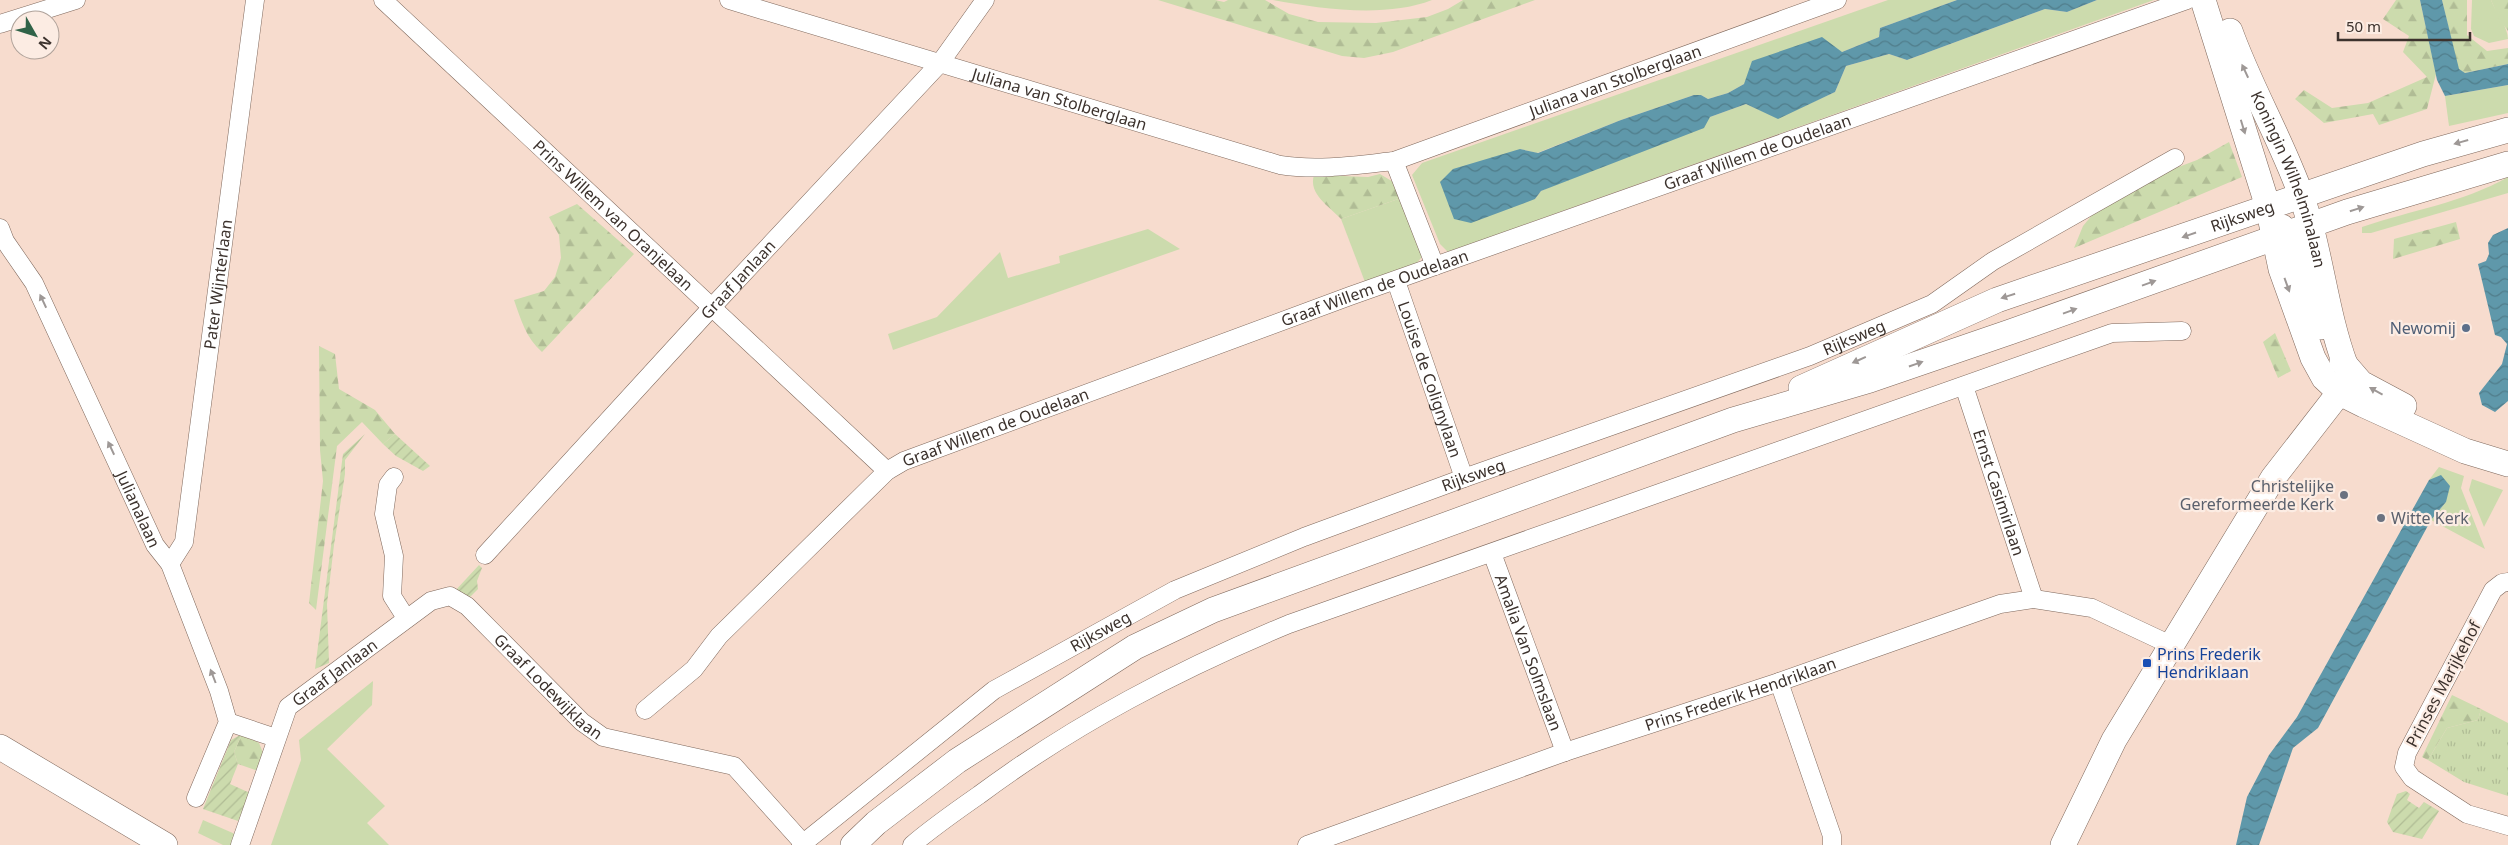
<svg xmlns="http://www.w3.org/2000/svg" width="2508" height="845" viewBox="0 0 2508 845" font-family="'Noto Sans',sans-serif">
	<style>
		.grass { fill: #ccdbad }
		.forest { fill: url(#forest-firs) }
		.park { fill: url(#park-tufts) }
		.garden { fill: url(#garden-furrows) }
		.water { fill: url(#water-waves) }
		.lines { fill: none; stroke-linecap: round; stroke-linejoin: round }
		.street-casing { stroke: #7f685c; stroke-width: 19 }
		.secondary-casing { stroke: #7f685c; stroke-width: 26 }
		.street { stroke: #fff; stroke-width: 18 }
		.secondary { stroke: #fff; stroke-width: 25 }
		.oneway { fill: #9e9896 }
		.service-dot { fill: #5c6f8a; stroke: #fcece3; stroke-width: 2 }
		.worship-dot { fill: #6b7280; stroke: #fcece3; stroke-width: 2 }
		.transit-dot { fill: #1a4fb4; stroke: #fcece3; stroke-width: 2 }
		.labels { text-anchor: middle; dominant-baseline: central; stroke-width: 4.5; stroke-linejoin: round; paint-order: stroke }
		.street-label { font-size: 16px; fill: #3c322d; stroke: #fcece3 }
		.service-label { font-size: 16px; fill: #4e5e75; stroke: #fcece3; text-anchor: end }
		.worship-label { font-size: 16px; fill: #5b616d; stroke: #fcece3; text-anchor: end }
		.transit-label { font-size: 16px; fill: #164399; stroke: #fcece3; text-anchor: start }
	</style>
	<defs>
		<pattern id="forest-firs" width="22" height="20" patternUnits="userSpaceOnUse" patternTransform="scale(1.25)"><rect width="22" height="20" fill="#ccdbad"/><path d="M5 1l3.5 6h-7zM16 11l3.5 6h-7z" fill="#b0bc95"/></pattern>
		<pattern id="park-tufts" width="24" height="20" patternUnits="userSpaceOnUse" patternTransform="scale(1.25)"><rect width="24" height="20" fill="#ccdbad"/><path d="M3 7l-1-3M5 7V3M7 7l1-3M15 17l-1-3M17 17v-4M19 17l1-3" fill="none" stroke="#b0bc95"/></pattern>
		<pattern id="garden-furrows" width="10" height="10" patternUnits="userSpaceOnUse" patternTransform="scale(1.25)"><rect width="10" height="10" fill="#ccdbad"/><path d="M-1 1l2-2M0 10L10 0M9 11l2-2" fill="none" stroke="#b0bc95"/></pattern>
		<pattern id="water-waves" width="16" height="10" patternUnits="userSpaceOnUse" patternTransform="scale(1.25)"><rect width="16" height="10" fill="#5f98aa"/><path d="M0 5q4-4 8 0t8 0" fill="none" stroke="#507d8b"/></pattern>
	</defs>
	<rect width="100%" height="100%" fill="#f7dcce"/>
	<g class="grass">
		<path d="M1273 0H1432C1386 18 1321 9 1273 0Z"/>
		<path d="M1888 0H1957L1880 28 1879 37 1842 52 1744 84 1728 93 1708 99 1701 95H1694L1621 120 1537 153 1520 149 1535 199 1541 191 1710 117 1746 104 1778 118 1835 92 1846 66 1889 54 1907 60 2045 9 2067 12 2097 0H2154L1448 252 1440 244 1412 175 1422 163Z"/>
		<path d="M2472 0H2491C2496 13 2508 27 2508 39L2489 43 2474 36 2471 29Z"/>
		<path d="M2508 85V113L2449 126 2445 96Z"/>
		<path d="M2508 177V193L2371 233H2362V227C2412 210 2462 203 2508 177Z"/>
		<path d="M1401 198 1421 252V258L1416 264 1365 282 1341 219Z"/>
		<path d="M1148 229 1180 249 893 350 888 334 937 317 1000 252 1008 278 1060 263 1059 256Z"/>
		<path d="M2439 467 2464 476 2461 488 2485 549 2431 520 2446 502 2429 480Z"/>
		<path d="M2472 479 2503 490 2484 527 2469 490Z"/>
		<path d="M373 681 372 705 327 749 385 806 367 823 389 845H271L301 760 299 740Z"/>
		<path d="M203 820 235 834 231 845H223L198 833Z"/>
	</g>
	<g class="forest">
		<path d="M1158 0H1215L1224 2 1228 0H1265L1289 14 1318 22 1376 23 1427 17 1448 9 1463 0H1535L1393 52 1364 58 1342 56Z"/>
		<path d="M2396 0H2420L2436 74 2427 109 2379 125 2373 114 2324 123 2295 99 2304 90 2332 108 2368 103 2427 77 2403 52 2409 36 2383 19Z"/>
		<path d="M2442 0H2467V35L2487 51 2508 48V64L2465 73 2458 69Z"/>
		<path d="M2491 0H2508V31L2499 19Z"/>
		<path d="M2229 142 2242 177 2074 248 2083 226 2098 208 2160 174 2197 160Z"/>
		<path d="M1380 174 1395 183 1401 198 1341 219C1329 206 1308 194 1314 175L1368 177Z"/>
		<path d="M577 204 634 254 542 352C526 338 521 320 514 300L544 291 555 277 561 258 559 235 549 217Z"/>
		<path d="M2456 222 2460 239 2393 259 2394 239Z"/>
		<path d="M2275 333 2291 371 2278 378 2263 342Z"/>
		<path d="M319 346 335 354 339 389 375 410 395 434 383 444 362 422 337 446 316 610 309 603 323 481 320 450Z"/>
		<path d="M2452 695 2481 709 2478 720 2447 728 2428 760 2422 757Z"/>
		<path d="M242 734 259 743 264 755 258 771 238 764 234 752Z"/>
	</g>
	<path class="park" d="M2481 709 2508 723V796L2464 782 2428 760 2447 728 2478 720Z"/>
	<g class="garden">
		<path d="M365 434 345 460V474L334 545 327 604 329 663 315 669 343 454Z"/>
		<path d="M395 434 430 466 423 471 396 456 383 444Z"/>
		<path d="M479 565 482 568 477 581 478 589 469 598 454 592Z"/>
		<path d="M242 734 234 752 238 764 230 784 250 793 238 821 203 809 231 740Z"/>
		<path d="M2406 791 2410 794 2407 800 2419 808 2424 802 2439 811 2422 839 2393 832 2387 822 2397 794Z"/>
	</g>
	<g class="water">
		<path d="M1957 0H2097L2067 12 2045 9 1907 60 1889 54 1846 66 1835 92 1778 119 1746 104 1710 117 1704 128 1541 191 1535 199 1471 223 1454 219 1440 182 1453 169 1520 149 1538 153 1621 120 1694 95H1701L1708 99 1728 93 1744 84 1752 61 1822 37 1842 52 1879 37 1880 28Z"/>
		<path d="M2420 0H2442L2459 69 2465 73 2508 64V85L2445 96 2437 80Z"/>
		<path d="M2508 228V401L2495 412 2482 405 2479 393 2502 364 2507 344 2501 337 2495 335 2478 264 2486 261 2489 254 2488 243 2493 235Z"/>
		<path d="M2441 475 2450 486 2446 502 2431 520 2318 728 2293 748 2259 845H2236L2247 797 2269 755 2297 717 2429 480Z"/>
	</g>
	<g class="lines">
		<defs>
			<g id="street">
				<path id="s1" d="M383 0 887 471"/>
				<path id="s2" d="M729 0 1280 165C1318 171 1357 165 1394 161L1837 0"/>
				<path d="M0 24 76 0"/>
				<path d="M1394 161 1435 266"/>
				<path id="s3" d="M0 228 5 241 34 283 155 545 170 564 219 691 228 722 196 798"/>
				<path id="s4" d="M1396 281 1464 478"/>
				<path id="s5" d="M1964 386 2034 599"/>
				<path d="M394 477 388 485 384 514 394 556 392 596 406 618"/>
				<path id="s6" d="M1492 553 1565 752"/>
				<path id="s7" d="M485 555 712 307 940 63 985 0"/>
				<path id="s8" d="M170 564 184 542 255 0"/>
				<path d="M2508 582 2502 583 2493 590 2407 753 2404 767 2412 778 2467 814 2508 826"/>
				<path d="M1779 682 1832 836V845"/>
				<path id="s9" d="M645 710 694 669 719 636 887 471 904 461 1350 296 2187 0"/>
				<path d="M228 722 276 738"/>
				<path id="s10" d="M240 845 288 707 431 601 450 596 467 606 582 722 603 737 734 766 803 843"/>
				<path id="s11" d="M801 845 994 690 1175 590 1304 537 1464 478 1810 356 1932 304 1993 261 2175 158"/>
				<path d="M912 845C933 827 956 811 979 795 1076 723 1178 670 1289 624L2112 333 2182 331"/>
				<path id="s12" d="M1307 845 1565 752 1779 682 2000 604 2034 599 2092 608 2173 646"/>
			</g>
			<g id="secondary">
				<path d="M2203 0 2268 207 2281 269 2313 358 2324 378 2340 393 2364 405 2465 451 2508 464"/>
				<path id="s13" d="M2230 31C2250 87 2281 139 2301 195 2321 250 2325 310 2345 364"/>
				<path d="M2282 227 2299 263 2321 327"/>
				<path d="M2342 361 2361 383 2404 406"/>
				<path id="s14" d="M1801 388 1997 300 2423 154 2508 130"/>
				<path d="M0 747 165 845"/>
				<path d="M853 845 876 823 957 761 1135 647 1213 610 1733 420 1870 380 2010 332 2347 212 2508 164"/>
				<path d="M2063 845 2114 740 2273 478 2353 375"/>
			</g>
		</defs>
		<use href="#street" class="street-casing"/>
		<use href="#secondary" class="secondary-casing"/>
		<use href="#street" class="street"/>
		<use href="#secondary" class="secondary"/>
	</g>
	<defs><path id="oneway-solid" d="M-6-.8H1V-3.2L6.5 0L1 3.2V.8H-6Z" transform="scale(1.25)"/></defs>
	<g class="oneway">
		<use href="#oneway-solid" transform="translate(2245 71) rotate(-115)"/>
		<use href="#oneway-solid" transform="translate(2243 127) rotate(73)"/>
		<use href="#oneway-solid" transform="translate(2461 142) rotate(164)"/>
		<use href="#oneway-solid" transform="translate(2357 209) rotate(-18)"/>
		<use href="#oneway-solid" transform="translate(2189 235) rotate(161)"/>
		<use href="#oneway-solid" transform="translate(2149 283) rotate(-20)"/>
		<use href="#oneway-solid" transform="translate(2287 285) rotate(70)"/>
		<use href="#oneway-solid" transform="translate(2008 296) rotate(163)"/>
		<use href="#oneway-solid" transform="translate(43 301) rotate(-115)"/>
		<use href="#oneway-solid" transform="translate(2070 311) rotate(-20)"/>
		<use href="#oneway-solid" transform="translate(1859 360) rotate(156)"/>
		<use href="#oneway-solid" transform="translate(1916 364) rotate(-19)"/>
		<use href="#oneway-solid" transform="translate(2376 391) rotate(-151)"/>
		<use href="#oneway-solid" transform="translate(111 448) rotate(-115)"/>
		<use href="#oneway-solid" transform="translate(213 676) rotate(-111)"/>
	</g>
	<circle class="service-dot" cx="2466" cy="328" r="5"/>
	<g class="worship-dot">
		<circle cx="2344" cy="495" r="5"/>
		<circle cx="2381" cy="518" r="5"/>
	</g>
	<rect class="transit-dot" x="2142" y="658" width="10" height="10" rx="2.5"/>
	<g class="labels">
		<g class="street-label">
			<text stroke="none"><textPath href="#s2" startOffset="925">Juliana van Stolberglaan</textPath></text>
			<text stroke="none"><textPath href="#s2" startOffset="345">Juliana van Stolberglaan</textPath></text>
			<text stroke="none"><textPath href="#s9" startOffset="1268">Graaf Willem de Oudelaan</textPath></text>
			<text stroke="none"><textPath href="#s13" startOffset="160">Koningin Wilhelminalaan</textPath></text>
			<text stroke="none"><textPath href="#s1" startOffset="315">Prins Willem van Oranjelaan</textPath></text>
			<text stroke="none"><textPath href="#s14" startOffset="474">Rijksweg</textPath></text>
			<text stroke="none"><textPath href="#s7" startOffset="374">Graaf Janlaan</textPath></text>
			<text stroke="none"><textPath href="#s8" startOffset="286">Pater Wijnterlaan</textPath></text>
			<text stroke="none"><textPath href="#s9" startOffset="862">Graaf Willem de Oudelaan</textPath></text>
			<text stroke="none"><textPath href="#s11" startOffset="1179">Rijksweg</textPath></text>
			<text stroke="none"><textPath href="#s4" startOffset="104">Louise de Colignylaan</textPath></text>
			<text stroke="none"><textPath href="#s9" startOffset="458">Graaf Willem de Oudelaan</textPath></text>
			<text stroke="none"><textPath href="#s11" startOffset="774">Rijksweg</textPath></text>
			<text stroke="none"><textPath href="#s5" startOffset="112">Ernst Casimirlaan</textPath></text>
			<text stroke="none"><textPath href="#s3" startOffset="314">Julianalaan</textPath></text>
			<text stroke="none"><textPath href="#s11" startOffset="369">Rijksweg</textPath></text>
			<text stroke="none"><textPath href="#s6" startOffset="106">Amalia Van Solmslaan</textPath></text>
			<text stroke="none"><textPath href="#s10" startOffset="204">Graaf Janlaan</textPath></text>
			<text stroke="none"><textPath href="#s10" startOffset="478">Graaf Lodewijklaan</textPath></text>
			<text transform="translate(2443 684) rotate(-62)">Prinses Marijkehof</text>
			<text stroke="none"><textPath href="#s12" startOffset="459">Prins Frederik Hendriklaan</textPath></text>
		</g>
		<g class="service-label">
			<text x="2456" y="328">Newomij</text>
		</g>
		<g class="worship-label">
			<text x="2334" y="486">Christelijke<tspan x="2334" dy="18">Gereformeerde Kerk</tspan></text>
			<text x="2391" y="518" text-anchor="start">Witte Kerk</text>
		</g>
		<g class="transit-label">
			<text x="2157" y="654">Prins Frederik<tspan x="2157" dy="18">Hendriklaan</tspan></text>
		</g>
	</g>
	<g transform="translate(35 35) rotate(129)"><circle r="24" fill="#fcece3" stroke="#afa29a"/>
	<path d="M0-4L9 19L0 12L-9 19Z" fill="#306348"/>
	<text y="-8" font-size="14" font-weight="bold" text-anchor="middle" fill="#3c322d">N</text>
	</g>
	<path d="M2338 32v8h132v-8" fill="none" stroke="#3c322d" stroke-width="2.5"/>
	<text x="2346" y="32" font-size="15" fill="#3c322d" stroke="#fcece3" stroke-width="4" paint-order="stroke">50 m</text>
</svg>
